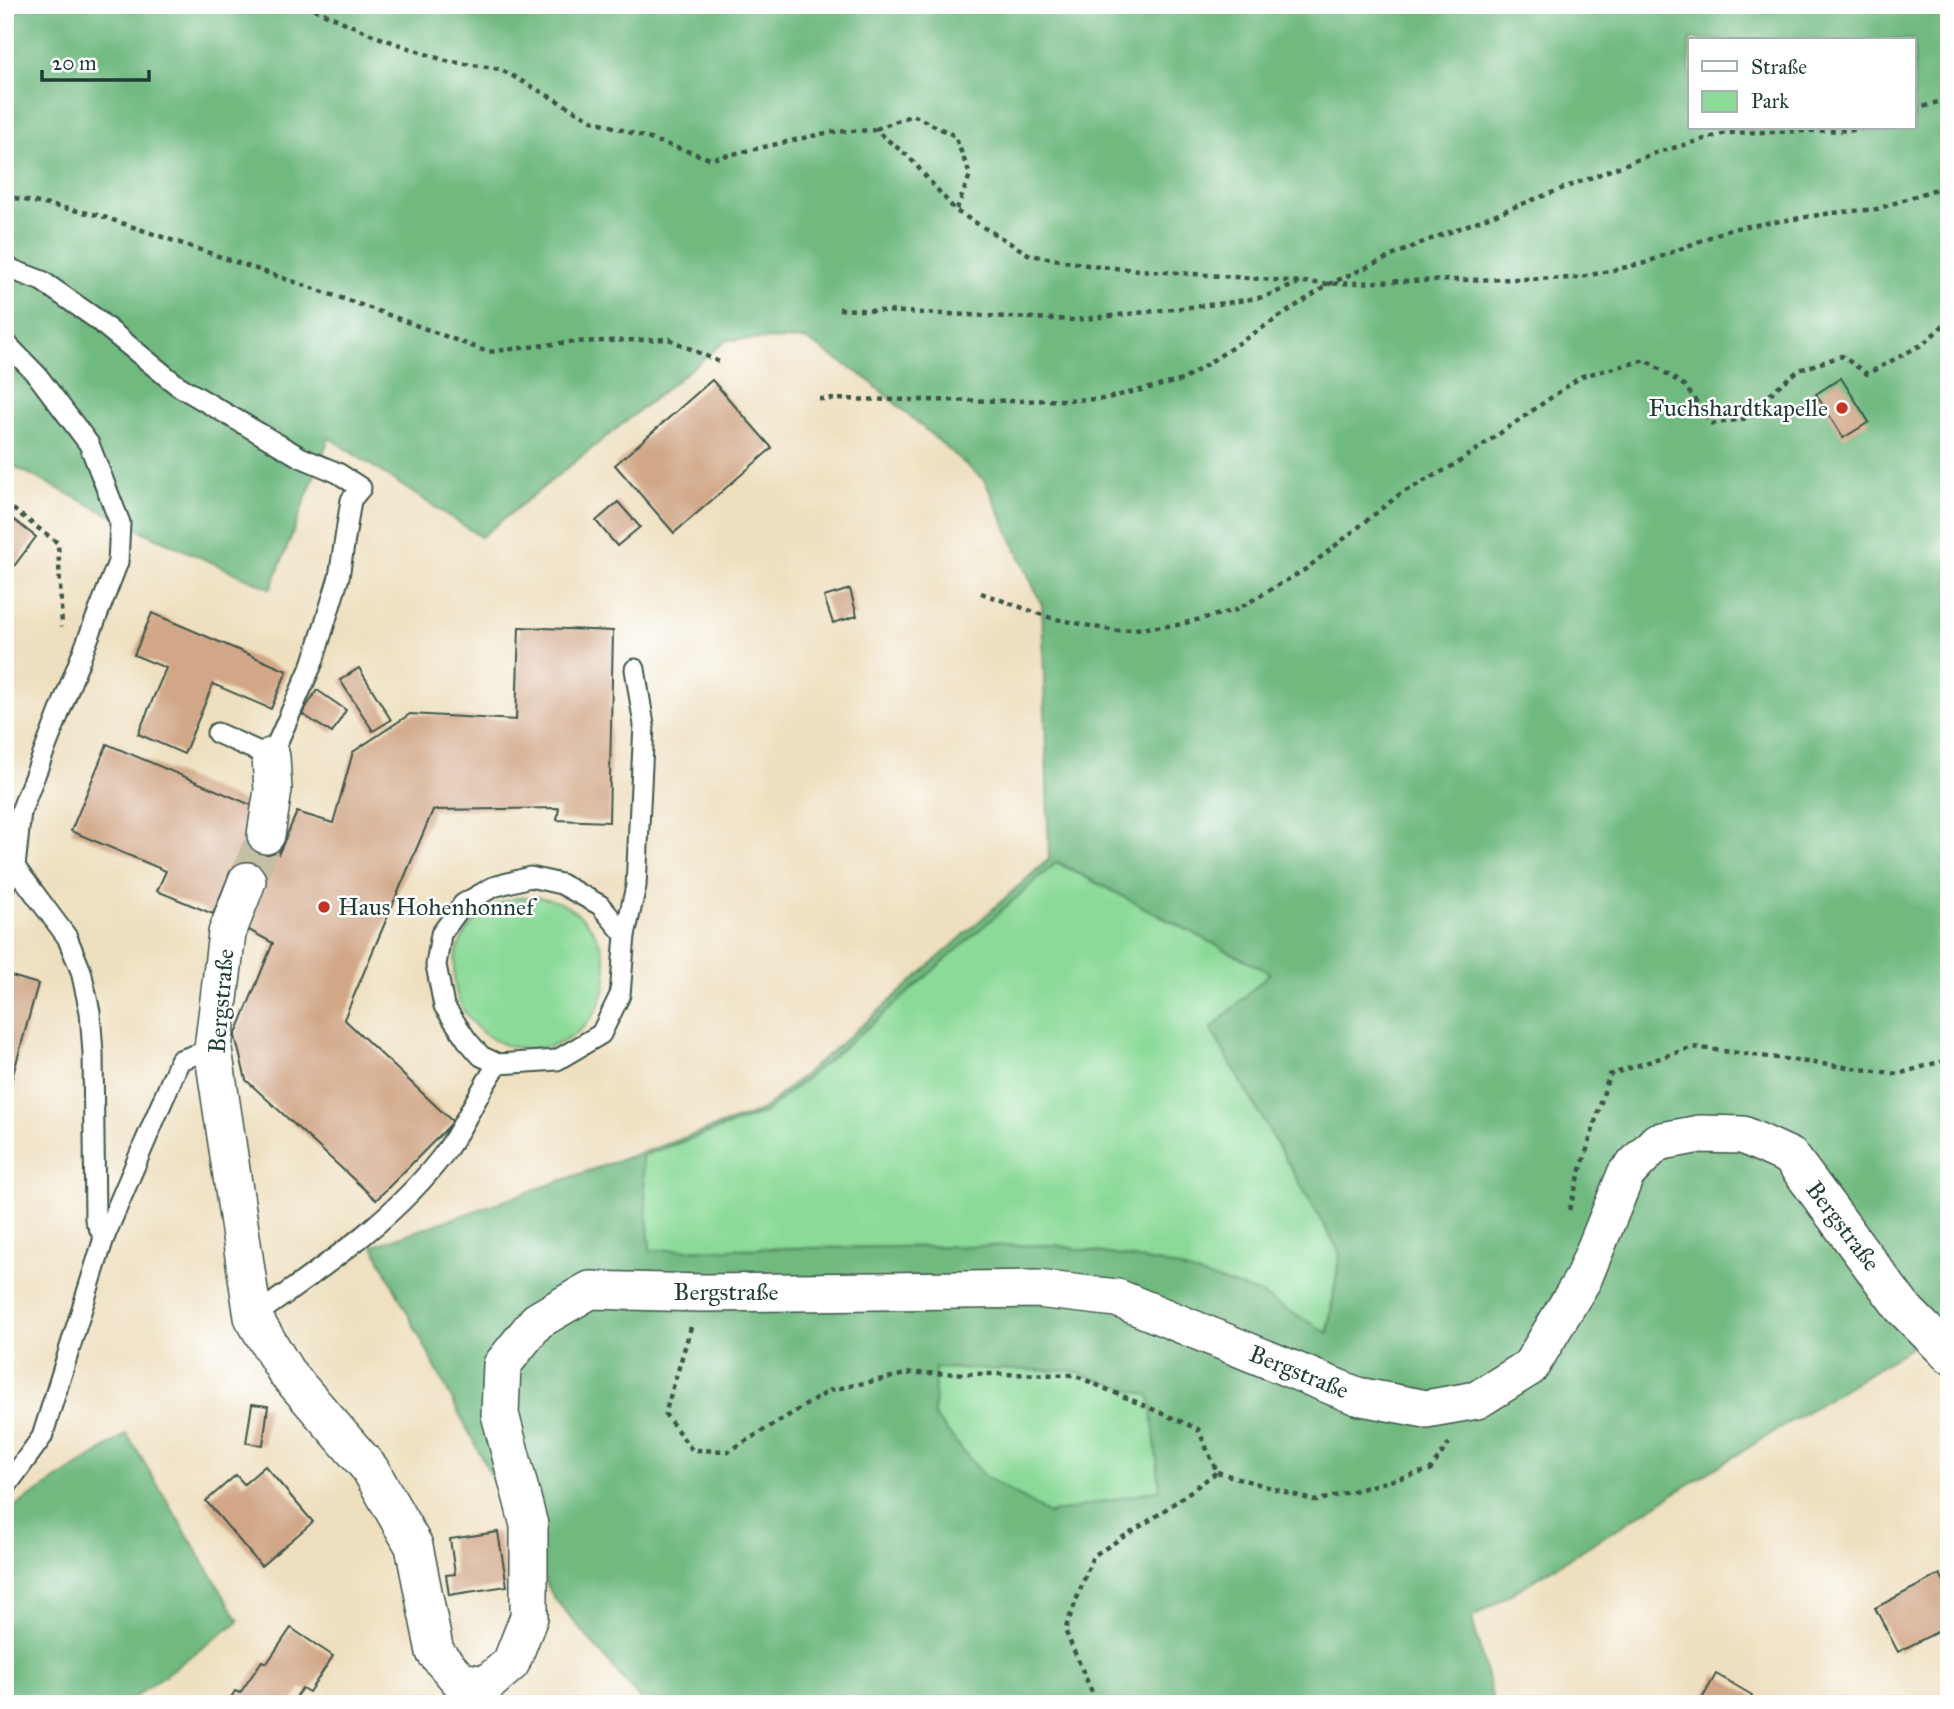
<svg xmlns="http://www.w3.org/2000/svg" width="1954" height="1709" viewBox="0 0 1954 1709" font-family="'IM FELL Great Primer',serif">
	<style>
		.green { fill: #8bda98; stroke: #558c66; stroke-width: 2 }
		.forest { fill: #70ba80; stroke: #487c5a; stroke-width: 2; fill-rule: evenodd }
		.building { fill: #d1a787 }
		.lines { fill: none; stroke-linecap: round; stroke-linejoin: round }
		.minor-tunnel { stroke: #c5bfa3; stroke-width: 37; stroke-dasharray: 37 18; stroke-linecap: butt }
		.service-casing { stroke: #3e5549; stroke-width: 23 }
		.minor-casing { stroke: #3e5549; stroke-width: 40 }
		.path { stroke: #3e5549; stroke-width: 4.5; stroke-dasharray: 5 5; stroke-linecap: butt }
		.service { stroke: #fff; stroke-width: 19 }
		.minor { stroke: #fff; stroke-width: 37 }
		.poi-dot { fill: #c8321e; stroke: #fff; stroke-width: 2.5 }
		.labels { text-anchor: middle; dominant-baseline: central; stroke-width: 5; stroke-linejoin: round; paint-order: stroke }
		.poi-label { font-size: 24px; fill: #1f3d34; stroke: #fff; text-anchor: end }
		.street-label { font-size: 24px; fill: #1f3d34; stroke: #fff }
	</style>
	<rect width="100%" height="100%" fill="#fff"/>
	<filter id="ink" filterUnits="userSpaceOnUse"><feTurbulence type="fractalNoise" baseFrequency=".0143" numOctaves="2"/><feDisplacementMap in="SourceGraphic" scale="14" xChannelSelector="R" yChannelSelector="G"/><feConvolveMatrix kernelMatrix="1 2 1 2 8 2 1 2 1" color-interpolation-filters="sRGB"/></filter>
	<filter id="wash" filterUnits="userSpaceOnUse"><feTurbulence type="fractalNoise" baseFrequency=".00686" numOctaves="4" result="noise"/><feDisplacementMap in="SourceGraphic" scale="28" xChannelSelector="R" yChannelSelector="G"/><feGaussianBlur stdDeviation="1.57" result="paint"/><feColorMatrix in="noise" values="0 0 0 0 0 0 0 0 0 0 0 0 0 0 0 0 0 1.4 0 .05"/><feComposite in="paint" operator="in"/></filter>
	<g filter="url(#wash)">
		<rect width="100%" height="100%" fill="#eee0bf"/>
		<g class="green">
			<path d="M1056 862 1271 973 1211 1030 1340 1253 1327 1334 1258 1293 1163 1263 1054 1245 650 1250 642 1156 764 1113 878 1019Z"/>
			<circle cx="530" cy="973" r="76"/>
			<path d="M935 1368 1072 1371 1151 1396 1160 1489 1049 1514 983 1475 934 1416Z"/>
		</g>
		<g class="forest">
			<path d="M5 5H1949V1324L1472 1618 1494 1704H644L554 1598 373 1246 761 1111 872 1017 1049 859 1042 605 985 481 866 378 805 339 727 340 481 537 329 438 271 589 146 533 5 462ZM1690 40H1914V128H1690ZM1057 862 1270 973 1211 1029 1340 1253 1328 1333 1258 1293 1163 1263 1054 1245 650 1250 642 1156 764 1113 878 1019ZM935 1368 1072 1371 1150 1396 1160 1489 1049 1514 983 1475 934 1416Z"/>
			<path d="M127 1434 239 1621 125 1704H5V1513Z"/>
		</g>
		<g id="blocks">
			<g class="building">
				<path d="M1841 378 1869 422 1843 438 1816 394Z"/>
				<path d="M712 380 772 448 674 533 615 465Z"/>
				<path d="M618 502 640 527 617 546 596 521Z"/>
				<path d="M5 513 36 537 14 566 5 559Z"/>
				<path d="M850 589 857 616 833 623 824 597Z"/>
				<path d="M152 613 287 671 271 709 213 684 184 754 138 734 166 668 134 655Z"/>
				<path d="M519 627 613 631 609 822 557 820 559 808 433 810 344 1019 453 1122 376 1200 246 1080 235 1036 273 943 247 929 265 885 231 870 213 914 157 891 166 871 71 831 107 744 256 807 248 829 282 844 278 855 297 812 333 823 353 752 410 714 516 720Z"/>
				<path d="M359 668 391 720 373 731 340 680Z"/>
				<path d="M317 690 346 710 332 733 302 714Z"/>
				<path d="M5 974 38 984 6 1100H5Z"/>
				<path d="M252 1404 268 1406 263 1445 246 1443Z"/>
				<path d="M265 1466 313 1522 261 1566 206 1501 236 1475 244 1484Z"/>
				<path d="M498 1532 507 1586 449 1595 446 1575 455 1574 450 1539Z"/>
				<path d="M1940 1574 1949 1590V1626L1898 1652 1875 1608Z"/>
				<path d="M291 1628 333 1656 309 1692 302 1688 291 1704H227L235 1691 240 1693 262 1661 267 1663Z"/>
				<path d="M1716 1674 1752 1695 1747 1704H1731L1724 1700 1722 1704H1699Z"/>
			</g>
		</g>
	</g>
	<g filter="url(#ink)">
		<use href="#blocks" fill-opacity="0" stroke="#3e5549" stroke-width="2"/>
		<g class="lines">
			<path class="minor-tunnel" d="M247 881 266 835"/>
			<defs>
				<g id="service">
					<path d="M5 267 42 281 95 318 177 385 300 457 338 473 361 488 351 500 339 577 313 662 271 757 217 733"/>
					<path d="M5 342 37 375 89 444 120 523 118 562 21 811 15 867 5 885"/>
					<path d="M15 867 67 937 81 971 90 1012 93 1053 95 1219 104 1238"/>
					<path d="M498 1064 481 1056 467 1040 444 1006 436 965 441 934 463 904 493 887 530 877 561 884 600 905 625 935"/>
					<path d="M253 1317C320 1269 396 1219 446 1151 465 1125 478 1092 498 1064L557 1060 601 1034 620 995 625 935 636 886 644 725 635 669"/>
					<path d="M5 1488 42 1437 104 1238 180 1060 213 1049"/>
				</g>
				<g id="minor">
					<path d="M266 835 273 790 271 757"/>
					<path d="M247 881 227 933 213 1049 253 1317 286 1372 370 1469 414 1546 435 1652 460 1681 486 1685 511 1663 529 1617V1525L500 1414 502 1365 537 1321 590 1290 702 1293 1037 1289 1117 1298 1357 1396 1426 1409 1477 1400 1530 1367 1583 1279 1626 1174 1657 1142 1700 1134 1743 1135 1791 1157 1902 1307 1949 1354"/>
				</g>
			</defs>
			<use href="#service" class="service-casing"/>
			<use href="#minor" class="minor-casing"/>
			<g class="path">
				<path d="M305 5 375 36 446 61 500 69 592 120 711 159 830 132 875 130 909 157 956 211 1030 255 1099 267 1329 284 1402 281 1577 278 1645 263 1730 229 1832 213 1877 209 1933 190 1949 188"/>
				<path d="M1914 110 1949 98"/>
				<path d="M876 129 913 115 955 136 970 175 956 211"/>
				<path d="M5 201 15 198 98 215 356 303 488 352 570 342 669 339 719 362"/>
				<path d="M839 309 1075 320 1226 303 1264 297 1299 283"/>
				<path d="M819 399 1017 401 1103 399 1183 380 1329 284 1421 243 1652 154 1726 133 1857 130 1863 128"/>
				<path d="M5 503 58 543 62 627"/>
				<path d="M981 593 1051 618 1115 631 1177 625 1236 610 1306 569 1400 494 1456 464 1582 376 1646 360 1685 386 1712 424 1749 418 1775 389 1799 370 1842 356 1867 374 1923 344 1949 320"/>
				<path d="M1569 1210 1609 1075 1693 1047 1898 1074 1949 1059"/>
				<path d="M691 1327 665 1414 692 1450 729 1451 831 1390 911 1373 1074 1375 1198 1429 1217 1472 1155 1517 1093 1556 1065 1630 1097 1704"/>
				<path d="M1217 1472 1316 1501 1430 1470 1449 1443"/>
			</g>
			<use href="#service" class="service"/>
			<use href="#minor" class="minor"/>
		</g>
	</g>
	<g class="poi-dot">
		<circle cx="1842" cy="408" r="7"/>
		<circle cx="324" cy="907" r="7"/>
	</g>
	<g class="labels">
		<g class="poi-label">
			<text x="1828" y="408">Fuchshardtkapelle</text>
			<text x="338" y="907" text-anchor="start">Haus Hohenhonnef</text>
		</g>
		<g class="street-label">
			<text transform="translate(221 1001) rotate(-85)">Bergstraße</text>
			<text transform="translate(1843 1226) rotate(53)">Bergstraße</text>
			<text x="726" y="1292">Bergstraße</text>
			<text transform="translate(1299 1372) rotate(22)">Bergstraße</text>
		</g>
	</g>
	<rect width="1954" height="1709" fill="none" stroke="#fff" stroke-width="28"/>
	<rect x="1688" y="38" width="228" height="91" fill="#ffffff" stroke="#a5b1ae" stroke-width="2"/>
	<rect x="1702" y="61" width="35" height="10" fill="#ffffff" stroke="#a5b1ae" stroke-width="2"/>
	<text x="1751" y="74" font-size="21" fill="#1f3d34">Straße</text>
	<rect x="1702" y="91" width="35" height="21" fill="#8bda98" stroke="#a5b1ae" stroke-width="2"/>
	<text x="1751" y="108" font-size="21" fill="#1f3d34">Park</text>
	<path d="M42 70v10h107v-10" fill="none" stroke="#1f3d34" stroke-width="3.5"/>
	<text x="52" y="70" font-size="21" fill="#1f3d34" stroke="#ffffff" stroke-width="5" paint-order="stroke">20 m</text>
</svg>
